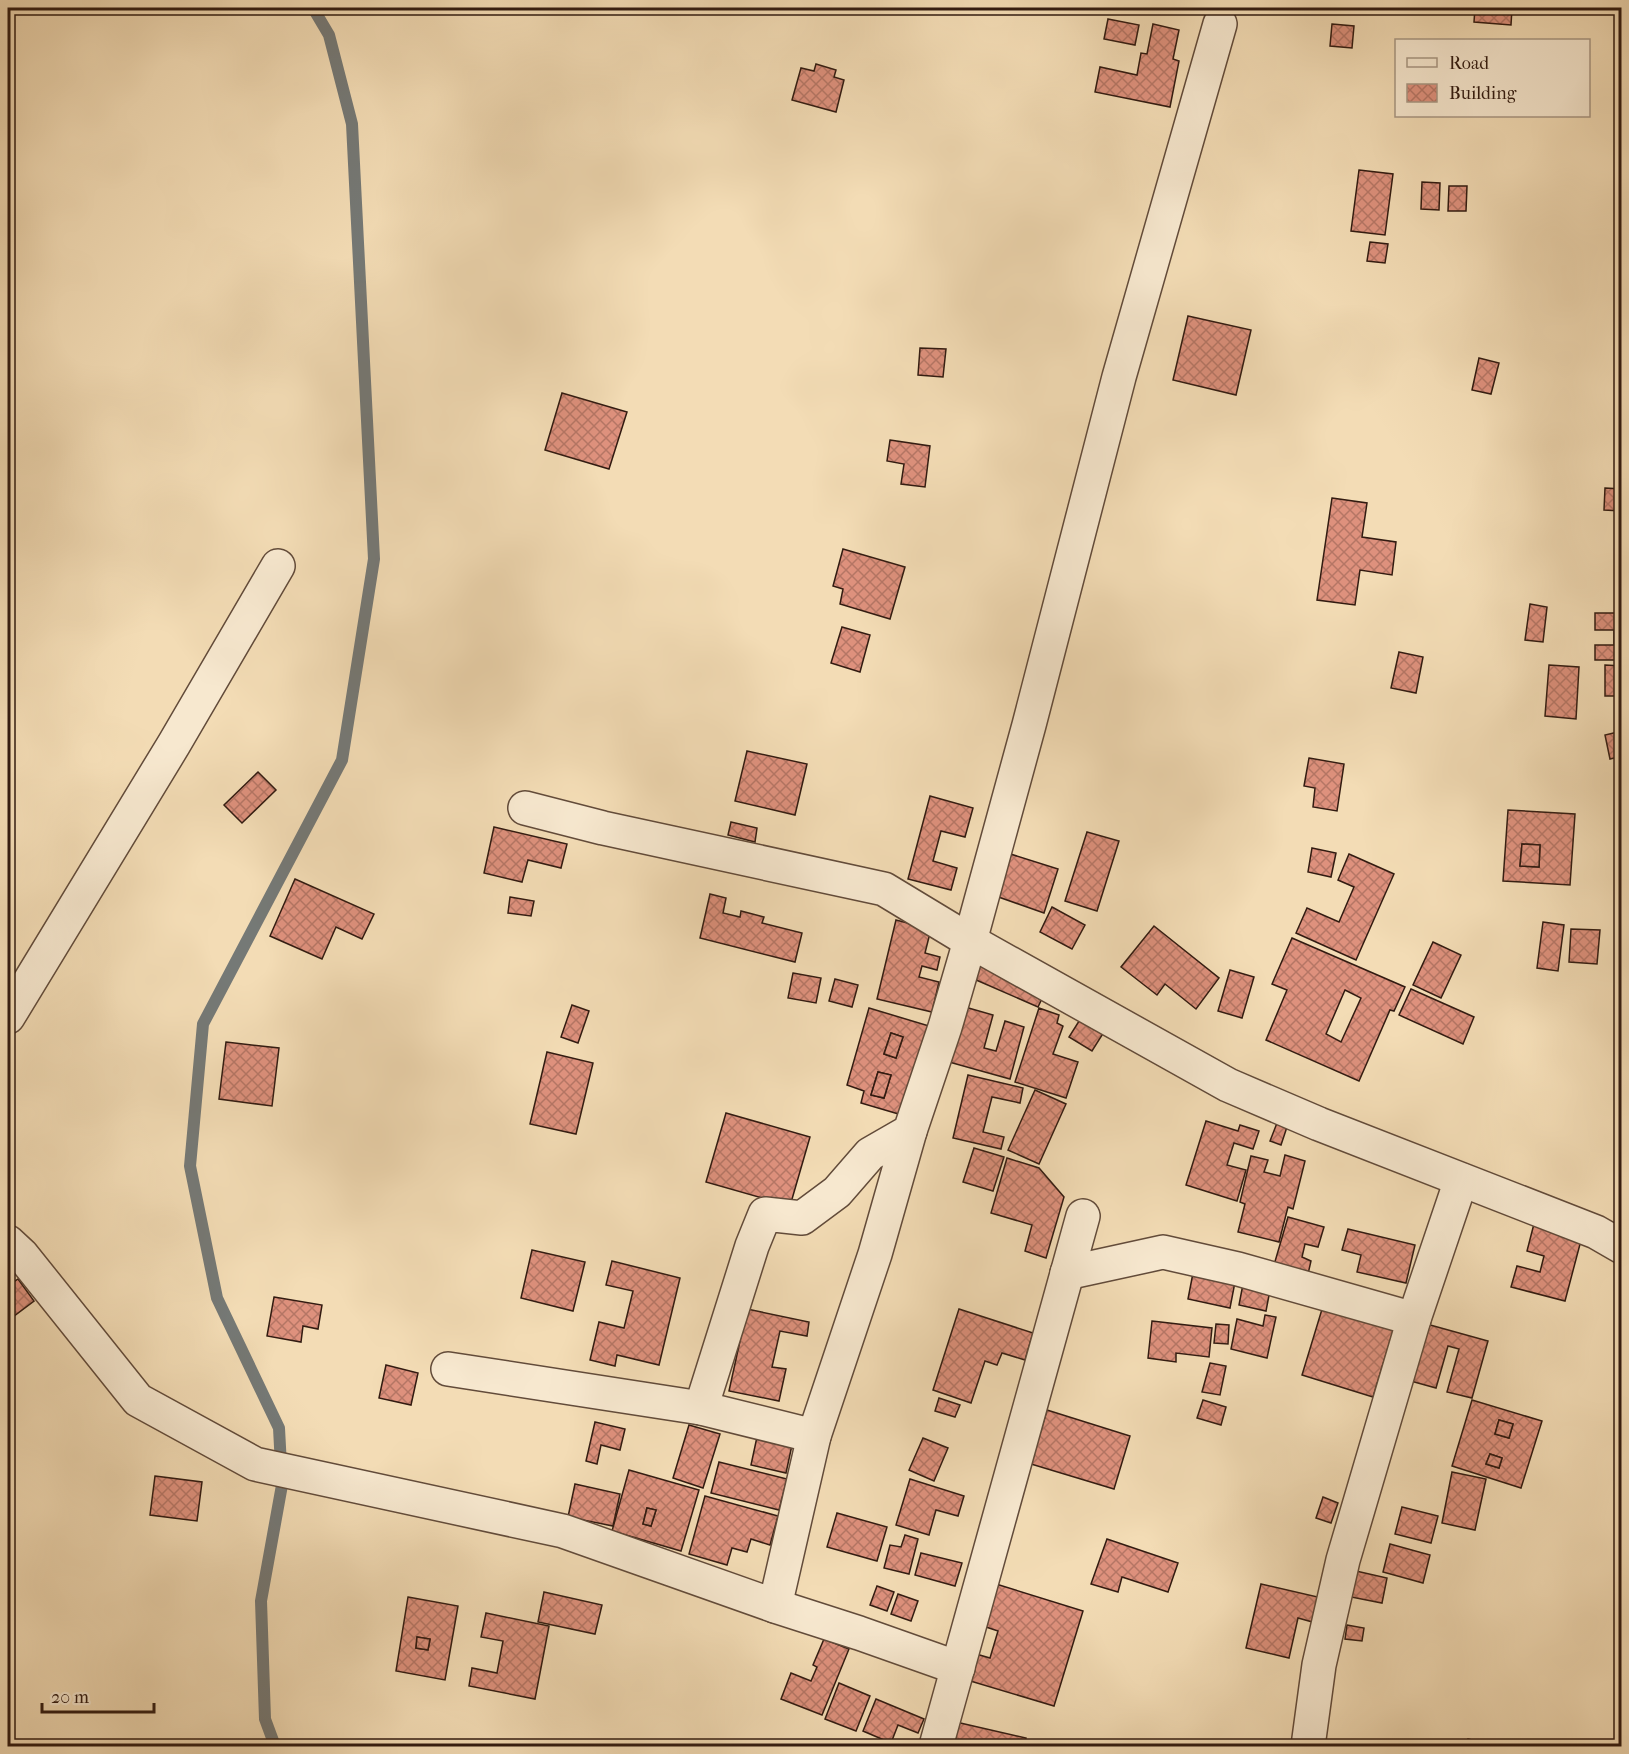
<svg xmlns="http://www.w3.org/2000/svg" width="1629" height="1754" viewBox="0 0 1629 1754" font-family="'IM FELL French Canon',serif">
	<style>
		.lines { fill: none; stroke-linecap: round; stroke-linejoin: round }
		.stream { stroke: #757976; stroke-width: 12 }
		.building { fill: url(#building-cross-hatch); stroke: #321b11; stroke-width: 1.5; fill-rule: evenodd }
		.street-casing { stroke: #624b3a; stroke-width: 36 }
		.street { stroke: #f7e8cf; stroke-width: 33 }
	</style>
	<defs>
		<pattern id="building-cross-hatch" width="8" height="8" patternUnits="userSpaceOnUse" patternTransform="scale(1.5)"><rect width="8" height="8" fill="#de917d"/><path d="M0 0l8 8M0 8l8-8" fill="none" stroke="#b57665"/></pattern>
	</defs>
	<rect width="100%" height="100%" fill="#f3dcb5"/>
	<filter id="stains"><feTurbulence type="fractalNoise" baseFrequency=".00333" numOctaves="4"/><feColorMatrix values="0 0 0 0 .2 0 0 0 0 .09 0 0 0 0 .02 0 0 0 .5 -.17"/></filter>
	<radialGradient id="worn" r=".72"><stop offset=".6" stop-color="#630" stop-opacity="0"/><stop offset="1" stop-color="#630" stop-opacity=".3"/></radialGradient>
	<g class="lines">
		<path class="stream" d="M275 1746 265 1719 261 1601 282 1485 279 1428 217 1298 190 1166 203 1024 342 760 374 559 352 124 329 35 313 8"/>
	</g>
	<g class="building">
		<path d="M1475 8H1512L1511 25 1474 22Z"/>
		<path d="M1108 19 1139 25 1135 45 1104 39Z"/>
		<path d="M1153 24 1179 30 1173 59 1179 61 1170 107 1095 92 1100 67 1137 75 1141 53 1147 54Z"/>
		<path d="M1332 24 1354 26 1352 48 1330 46Z"/>
		<path d="M816 64 836 70 834 77 844 80 836 112 792 100 801 68 814 71Z"/>
		<path d="M1359 170 1393 174 1385 235 1351 231Z"/>
		<path d="M1422 182 1440 183 1439 210 1421 209Z"/>
		<path d="M1449 186H1467L1466 211H1448Z"/>
		<path d="M1370 242 1388 244 1385 263 1367 261Z"/>
		<path d="M1188 316 1251 330 1236 395 1173 380Z"/>
		<path d="M920 348 946 349 943 377 918 375Z"/>
		<path d="M1479 358 1499 363 1491 394 1472 390Z"/>
		<path d="M562 393 627 412 609 469 545 450Z"/>
		<path d="M890 440 930 446 925 487 901 484 904 464 887 461Z"/>
		<path d="M1605 488 1622 489V511L1604 510Z"/>
		<path d="M1332 498 1367 503 1362 537 1396 542 1392 575 1360 570 1355 605 1317 600Z"/>
		<path d="M843 549 905 567 890 619 840 604 843 589 833 586Z"/>
		<path d="M1530 604 1547 607 1543 642 1525 640Z"/>
		<path d="M1595 613H1622V660H1595V645H1614V630H1595Z"/>
		<path d="M842 627 870 635 860 672 831 663Z"/>
		<path d="M1399 652 1423 657 1416 693 1391 688Z"/>
		<path d="M1549 665 1579 667 1576 719 1545 716Z"/>
		<path d="M1605 665 1622 666V696H1605Z"/>
		<path d="M1622 731V756L1610 759 1605 735Z"/>
		<path d="M747 751 807 764 795 815 735 801Z"/>
		<path d="M1309 758 1344 764 1337 811 1313 807 1315 788 1304 786Z"/>
		<path d="M258 772 276 790 242 823 224 805Z"/>
		<path d="M930 796 973 808 965 837 941 831 933 861 957 868 951 890 908 879Z"/>
		<path d="M1508 810 1575 814 1570 885 1503 881ZM1522 844 1540 845 1539 867 1520 866Z"/>
		<path d="M731 822 757 828 755 842 728 835Z"/>
		<path d="M494 827 567 844 561 868 528 860 522 882 484 873Z"/>
		<path d="M1087 832 1119 841 1097 911 1065 901Z"/>
		<path d="M1522 844 1540 845 1539 867 1520 866Z"/>
		<path d="M1312 848 1336 853 1331 877 1308 872Z"/>
		<path d="M1004 852 1058 869 1044 913 990 894Z"/>
		<path d="M1349 854 1394 874 1356 960 1296 933 1307 908 1339 922 1354 887 1338 880Z"/>
		<path d="M295 879 374 914 362 939 336 927 322 959 270 936Z"/>
		<path d="M710 894 726 898 723 913 740 917 741 911 764 917 762 923 802 933 795 962 700 938Z"/>
		<path d="M510 897 534 901 531 916 508 913Z"/>
		<path d="M1052 907 1085 925 1072 949 1040 932Z"/>
		<path d="M896 920 931 929 925 953 940 957 937 970 922 966 919 977 939 982 932 1012 877 999Z"/>
		<path d="M1543 922 1564 925 1558 971 1537 968Z"/>
		<path d="M1154 926 1219 978 1196 1009 1165 984 1157 995 1121 967Z"/>
		<path d="M1571 929 1600 930 1597 964 1569 962Z"/>
		<path d="M1292 938 1405 987 1394 1011 1390 1010 1359 1081 1266 1040 1287 990 1272 984ZM1345 990 1361 998 1341 1042 1326 1034Z"/>
		<path d="M1433 942 1461 955 1441 998 1413 985Z"/>
		<path d="M987 949 1052 977 1038 1007 974 979Z"/>
		<path d="M1230 970 1254 977 1242 1018 1218 1011Z"/>
		<path d="M793 973 821 978 816 1003 788 998Z"/>
		<path d="M835 979 858 985 852 1007 829 1001Z"/>
		<path d="M1411 989 1474 1017 1463 1044 1399 1015Z"/>
		<path d="M572 1005 589 1011 578 1043 561 1037Z"/>
		<path d="M965 1007 993 1015 984 1048 996 1051 1005 1021 1024 1027 1010 1079 949 1062Z"/>
		<path d="M869 1008 929 1026 902 1115 861 1103 864 1091 847 1085ZM891 1033 903 1037 896 1058 884 1054ZM878 1072 891 1075 884 1098 871 1095Z"/>
		<path d="M1039 1008 1059 1015 1057 1023 1063 1026 1053 1054 1078 1062 1066 1098 1015 1082Z"/>
		<path d="M1114 1016 1092 1051 1069 1037 1081 1018Z"/>
		<path d="M891 1033 903 1037 896 1058 884 1054Z"/>
		<path d="M226 1042 279 1048 272 1106 219 1099Z"/>
		<path d="M547 1052 593 1063 576 1134 530 1124Z"/>
		<path d="M878 1072 891 1075 884 1098 871 1095Z"/>
		<path d="M968 1075 1023 1088 1020 1103 992 1097 983 1132 1004 1137 1001 1149 953 1138Z"/>
		<path d="M1035 1090 1066 1104 1039 1164 1008 1150Z"/>
		<path d="M726 1113 810 1137 790 1206 706 1182Z"/>
		<path d="M1206 1121 1238 1131 1240 1125 1259 1131 1253 1149 1234 1143 1227 1165 1246 1170 1237 1201 1186 1185Z"/>
		<path d="M1277 1123 1287 1127 1281 1145 1270 1141Z"/>
		<path d="M974 1148 1004 1157 993 1191 963 1182Z"/>
		<path d="M1285 1155 1305 1161 1293 1209 1288 1207 1279 1242 1238 1232 1245 1204 1240 1202 1251 1156 1268 1160 1264 1172 1280 1176Z"/>
		<path d="M1007 1158 1039 1168 1064 1197 1046 1258 1025 1251 1032 1225 991 1213Z"/>
		<path d="M1536 1216 1584 1229 1565 1301 1511 1287 1517 1266 1540 1272 1544 1256 1527 1251Z"/>
		<path d="M1288 1217 1324 1227 1318 1247 1305 1244 1302 1257 1311 1261 1308 1274 1274 1265Z"/>
		<path d="M1348 1229 1415 1245 1406 1283 1357 1272 1361 1255 1342 1250Z"/>
		<path d="M532 1250 585 1262 573 1311 521 1298Z"/>
		<path d="M612 1261 680 1278 659 1365 617 1355 615 1366 590 1360 599 1322 624 1328 633 1291 606 1285Z"/>
		<path d="M1193 1273 1235 1282 1230 1308 1188 1299Z"/>
		<path d="M18 1279 34 1301 10 1319 8 1315V1286Z"/>
		<path d="M1243 1284 1270 1290 1266 1311 1239 1305Z"/>
		<path d="M274 1297 322 1305 318 1329 303 1326 301 1342 267 1336Z"/>
		<path d="M1323 1306 1394 1328 1373 1397 1302 1375Z"/>
		<path d="M747 1309 809 1322 807 1336 780 1331 772 1367 786 1369 779 1401 729 1391Z"/>
		<path d="M959 1309 1033 1333 1025 1360 1002 1353 997 1365 985 1361 971 1403 933 1390Z"/>
		<path d="M1265 1315 1276 1317 1267 1358 1231 1349 1237 1319 1263 1326Z"/>
		<path d="M1152 1321 1212 1328 1209 1357 1176 1353V1362L1148 1358Z"/>
		<path d="M1423 1323 1488 1341 1472 1398 1447 1392 1459 1349 1448 1346 1436 1388 1407 1380Z"/>
		<path d="M1216 1324 1229 1325 1228 1344 1214 1343Z"/>
		<path d="M1210 1363 1226 1366 1220 1395 1202 1392Z"/>
		<path d="M386 1365 418 1373 411 1405 379 1398Z"/>
		<path d="M939 1398 960 1405 955 1417 935 1411Z"/>
		<path d="M1203 1400 1226 1407 1221 1425 1197 1418Z"/>
		<path d="M1472 1400 1542 1421 1521 1488 1452 1466ZM1499 1420 1513 1424 1509 1438 1495 1434ZM1490 1454 1502 1458 1499 1468 1486 1464Z"/>
		<path d="M1047 1410 1130 1436 1114 1489 1031 1464Z"/>
		<path d="M1499 1420 1513 1424 1509 1438 1495 1434Z"/>
		<path d="M595 1422 625 1429 620 1450 601 1445 597 1464 586 1461Z"/>
		<path d="M689 1425 720 1434 703 1488 673 1478Z"/>
		<path d="M757 1437 792 1445 786 1473 751 1465Z"/>
		<path d="M923 1438 948 1448 934 1481 909 1470Z"/>
		<path d="M1490 1454 1502 1458 1499 1468 1486 1464Z"/>
		<path d="M719 1462 787 1479 779 1510 711 1493Z"/>
		<path d="M629 1470 699 1490 681 1551 612 1531ZM647 1508 656 1510 651 1526 643 1524Z"/>
		<path d="M1452 1472 1486 1479 1475 1530 1442 1523Z"/>
		<path d="M155 1476 202 1482 197 1521 150 1515Z"/>
		<path d="M910 1479 964 1496 958 1516 936 1510 929 1535 896 1525Z"/>
		<path d="M575 1484 620 1494 613 1526 568 1517Z"/>
		<path d="M705 1496 778 1516 770 1545 751 1539 747 1552 732 1548 727 1565 689 1554Z"/>
		<path d="M1323 1497 1338 1503 1331 1523 1316 1518Z"/>
		<path d="M1402 1507 1438 1516 1431 1543 1395 1534Z"/>
		<path d="M647 1508 656 1510 651 1526 643 1524Z"/>
		<path d="M837 1513 887 1527 877 1561 827 1547Z"/>
		<path d="M905 1535 918 1539 909 1574 884 1568 890 1545 901 1547Z"/>
		<path d="M1107 1539 1178 1563 1168 1592 1122 1577 1118 1592 1091 1584Z"/>
		<path d="M1390 1544 1430 1555 1423 1583 1383 1572Z"/>
		<path d="M921 1553 962 1563 955 1586 915 1575Z"/>
		<path d="M1356 1571 1387 1578 1382 1603 1351 1597Z"/>
		<path d="M996 1584 1083 1611 1054 1706 967 1680 976 1654 990 1658 998 1631 983 1626Z"/>
		<path d="M1261 1584 1322 1598 1316 1623 1298 1618 1289 1658 1246 1648Z"/>
		<path d="M877 1586 894 1592 887 1611 870 1605Z"/>
		<path d="M544 1592 602 1605 595 1634 538 1622Z"/>
		<path d="M898 1594 918 1601 911 1621 891 1614Z"/>
		<path d="M408 1597 458 1606 445 1680 396 1671ZM417 1637 430 1639 428 1650 416 1648Z"/>
		<path d="M486 1613 549 1626 535 1699 469 1686 472 1668 497 1673 503 1641 481 1637Z"/>
		<path d="M1347 1625 1364 1628 1362 1641 1345 1639Z"/>
		<path d="M417 1637 430 1639 428 1650 416 1648Z"/>
		<path d="M824 1639 849 1649 822 1715 781 1699 791 1673 811 1681 817 1667 813 1665Z"/>
		<path d="M839 1683 870 1696 856 1731 825 1719Z"/>
		<path d="M876 1699 924 1719 918 1733 898 1725 891 1743 863 1731Z"/>
		<path d="M956 1722 1026 1738 1024 1746H951Z"/>
		<path d="M1468 1739 1497 1746H1466Z"/>
		<path d="M604 1740 633 1746H603Z"/>
	</g>
	<g class="lines">
		<defs>
			<g id="street">
				<path d="M525 808 603 828 884 889 970 941 1228 1085 1319 1124 1596 1232 1622 1247"/>
				<path d="M8 1017 174 744 278 566"/>
				<path d="M8 1242 22 1255 138 1400 255 1464 563 1531 775 1606 859 1633 958 1668"/>
				<path d="M1067 1273 1163 1252 1238 1269 1414 1319"/>
				<path d="M448 1369 701 1408 814 1436"/>
				<path d="M701 1408 752 1246 765 1214 802 1218 837 1192 870 1154 910 1131 945 1027 970 941 1029 725 1119 377 1220 24"/>
				<path d="M775 1606 814 1436 875 1254 910 1131"/>
				<path d="M936 1746 1083 1216"/>
				<path d="M1308 1746 1319 1665 1343 1560 1414 1319 1461 1180"/>
			</g>
		</defs>
		<use href="#street" class="street-casing"/>
		<use href="#street" class="street"/>
	</g>
	<rect width="1629" height="1754" fill="none" stroke="#f3dcb5" stroke-width="30"/>
	<rect x="9" y="9" width="1611" height="1736" fill="none" stroke="#321b11" stroke-width="3"/>
	<rect x="15" y="15" width="1599" height="1724" fill="none" stroke="#321b11" stroke-width="1.5"/>
	<rect x="1395" y="39" width="195" height="78" fill="#f7e8cf" stroke="#a89683" stroke-width="1.5"/>
	<rect x="1407" y="58" width="30" height="9" fill="#f7e8cf" stroke="#a89683" stroke-width="1.5"/>
	<text x="1449" y="69" font-size="18" fill="#321b11">Road</text>
	<rect x="1407" y="84" width="30" height="18" fill="url(#building-cross-hatch)" stroke="#a89683" stroke-width="1.5"/>
	<text x="1449" y="99" font-size="18" fill="#321b11">Building</text>
	<path d="M42 1703v9h112v-9" fill="none" stroke="#321b11" stroke-width="3"/>
	<text x="51" y="1703" font-size="18" fill="#321b11" stroke="#f7e8cf" stroke-width="4.5" paint-order="stroke">20 m</text>
	<rect width="100%" height="100%" filter="url(#stains)"/>
	<rect width="100%" height="100%" fill="url(#worn)"/>
</svg>
